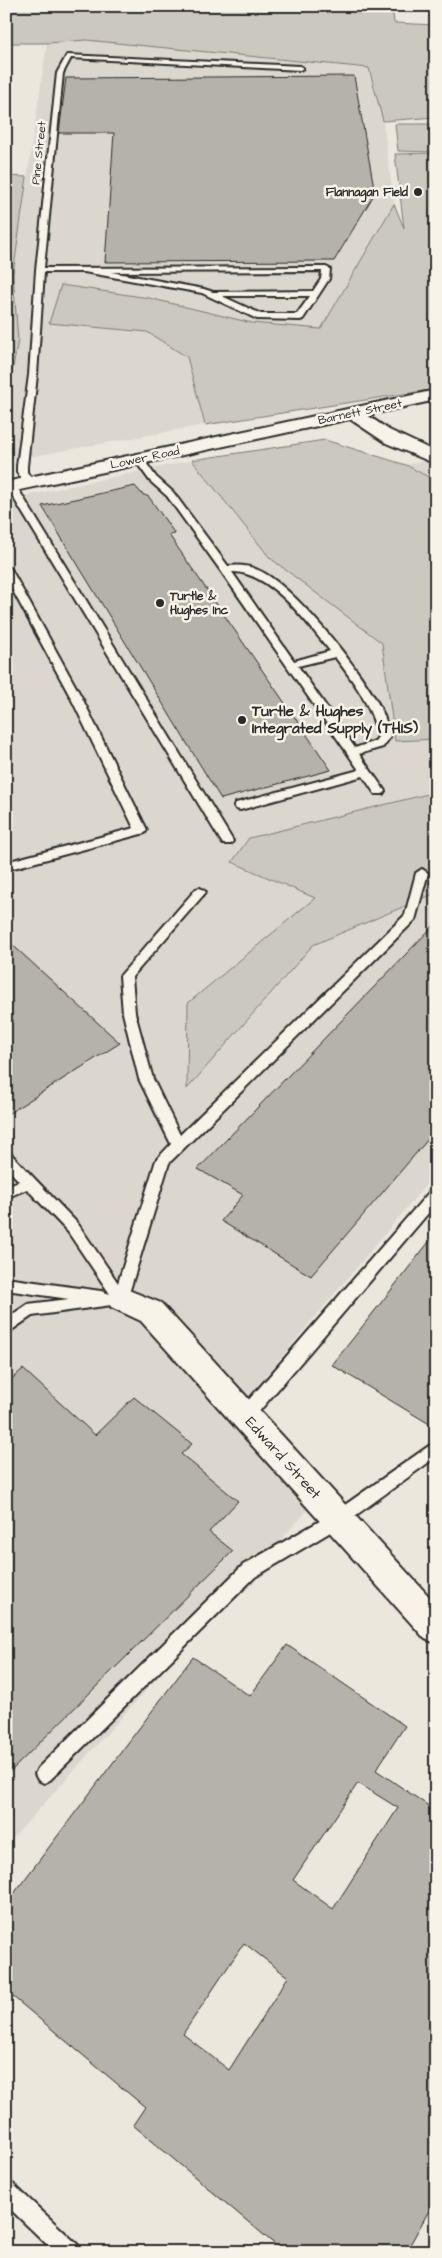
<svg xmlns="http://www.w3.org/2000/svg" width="442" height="2258" viewBox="0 0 442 2258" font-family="'Architects Daughter',sans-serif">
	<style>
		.built { fill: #dbd7ce }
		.green { fill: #cbc8bf; stroke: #7b7a75 }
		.building { fill: #b5b2ab; stroke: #2b2b2b; fill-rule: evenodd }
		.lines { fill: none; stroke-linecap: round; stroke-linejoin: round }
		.service-casing { stroke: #2b2b2b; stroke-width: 4 }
		.minor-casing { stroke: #2b2b2b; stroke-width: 4 }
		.service { fill: #f7f3e8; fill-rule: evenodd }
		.minor { fill: #f7f3e8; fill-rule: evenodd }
		.poi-dot { fill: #2b2b2b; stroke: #f7f3e8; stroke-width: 2 }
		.labels { text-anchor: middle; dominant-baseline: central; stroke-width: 5; stroke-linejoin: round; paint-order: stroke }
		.far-street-label { font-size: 12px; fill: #2b2b2b; stroke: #f7f3e8 }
		.far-poi-label { font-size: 12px; font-weight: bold; fill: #2b2b2b; stroke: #f7f3e8; text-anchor: end }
		.poi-label { font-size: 15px; font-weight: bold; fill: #2b2b2b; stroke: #f7f3e8; text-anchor: start }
		.street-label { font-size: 15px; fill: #2b2b2b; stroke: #f7f3e8 }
	</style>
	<rect width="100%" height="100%" fill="#ebe7dd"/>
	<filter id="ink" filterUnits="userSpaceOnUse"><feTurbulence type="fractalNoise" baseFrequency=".02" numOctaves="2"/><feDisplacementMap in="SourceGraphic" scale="10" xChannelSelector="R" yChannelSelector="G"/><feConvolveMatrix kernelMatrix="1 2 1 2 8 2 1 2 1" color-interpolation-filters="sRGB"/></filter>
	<g filter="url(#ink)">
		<g class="built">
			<path d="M86 40 369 68 383 121 394 204 321 329 252 323 149 298 62 285 50 323 147 332 188 357 205 425 6 461V407L18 340 13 274 47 43Z"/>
			<path d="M436 459V481L406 465Z"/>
			<path d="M192 460 270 558 382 643 395 741 436 739V792L249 838 232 863 316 898 188 1003 187 1088 314 945 436 893V1173L237 1410 314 1503 6 1846V500Z"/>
		</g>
		<g class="green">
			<path d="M6 6H392L394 23 436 25V117L383 121 369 68 86 40 47 43H6Z"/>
			<path d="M395 124H436V152L398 151Z"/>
			<path d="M436 153V389L205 425 187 357 147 332 49 323 61 285 149 298 252 323 321 329 394 204 404 228 395 154Z"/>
			<path d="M6 176 27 177 13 274 18 340 6 407Z"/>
			<path d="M325 440 406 465 436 481V739L395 741 382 643 270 558 192 460Z"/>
			<path d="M436 792V893L313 945 187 1089 188 1003 315 898 232 862 249 838Z"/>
		</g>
		<g class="building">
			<path d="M354 76 375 193 334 261 105 262 114 133H59L66 78Z"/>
			<path d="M135 486 142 494 149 497 175 534 169 535 331 770 221 799 42 506Z"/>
			<path d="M436 923V1130L311 1276 221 1221 243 1195 198 1169Z"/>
			<path d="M6 939 120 1043 6 1115Z"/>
			<path d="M436 1233V1428L332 1365Z"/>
			<path d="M23 1369 95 1435 134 1397 192 1444 181 1454 238 1501 209 1532 233 1551 6 1776V1384Z"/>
			<path d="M287 1645 405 1726 376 1770 436 1811V2198L406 2252H284L133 2125 145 2107 6 1991V1904L193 1657 250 1696ZM358 1783 398 1808 333 1909 293 1880ZM244 1943 288 1977 229 2070 183 2034Z"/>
		</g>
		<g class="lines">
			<defs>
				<g id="service">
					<path d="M67 55 300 66 303 68 300 70 71 58 63 73 44 268 326 267 330 269 329 279 303 319 300 320 257 319 202 293 84 272H44L37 375 27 466V472L34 483 29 486 26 485 17 472V466L29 375 36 270 57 73ZM322 271 321 279 313 291 213 292 204 289 111 272ZM222 296H310L297 314H261Z"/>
					<path d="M139 456 142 457 156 477 173 492 228 566C238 565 248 565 258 570 294 585 365 675 382 711 386 720 388 728 390 737L383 747 359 754 385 791 383 794H375L363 776 240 810 236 809 234 806 236 803 359 770 221 571 167 496 150 481 134 459ZM232 572C270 571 308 624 330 651L294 661ZM335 657C354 682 372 706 378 737L375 741 355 748 298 666Z"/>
					<path d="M12 484 17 487 233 841 231 844H223L221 841 7 487Z"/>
					<path d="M6 566 11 569 82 698 147 830 145 833 6 870V862L134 828 71 698 6 578Z"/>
					<path d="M422 869 428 873 415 920 169 1163 126 1303 32 1316 6 1334V1319L28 1304 69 1299 6 1290V1278L101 1291 110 1294 68 1232 27 1189 6 1198V1186L19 1181 6 1167V1153L11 1154 78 1224 118 1283 156 1160 171 1144 139 1079 123 1013 120 976 196 889 200 888 206 892 132 977 135 1013 153 1079 180 1135 405 915 416 873Z"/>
					<path d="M436 1188V1204L251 1421 245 1423 239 1421 237 1416 239 1411 431 1190Z"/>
					<path d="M436 1441V1457L344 1524 255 1577 50 1780 44 1783 38 1780 35 1774 38 1768 243 1565 332 1514Z"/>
					<path d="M6 2181 13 2184 78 2245 81 2252H55L6 2205Z"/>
				</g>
				<g id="minor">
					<path d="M436 390V400L367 415 389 430 436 452V464L386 443 350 419 6 493V482Z"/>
					<path d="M121 1287 161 1303 436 1604V1643L425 1639 141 1321 111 1307 107 1299 111 1291Z"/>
				</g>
			</defs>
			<use href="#service" class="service-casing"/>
			<use href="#minor" class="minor-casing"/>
			<use href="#service" class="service"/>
			<use href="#minor" class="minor"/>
		</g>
	</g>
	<g class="poi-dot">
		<circle cx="418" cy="192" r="5"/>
		<circle cx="160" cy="603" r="5"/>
		<circle cx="242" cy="720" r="5"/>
	</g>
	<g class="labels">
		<g class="far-street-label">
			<text transform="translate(39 153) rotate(-84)">Pine Street</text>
			<text transform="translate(360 412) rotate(-12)">Barnett Street</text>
			<text transform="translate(145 458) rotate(-12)">Lower Road</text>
		</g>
		<g class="far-poi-label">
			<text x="408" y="192">Flannagan Field</text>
			<text x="170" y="596" text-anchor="start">Turtle &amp;<tspan x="170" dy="14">Hughes Inc</tspan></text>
		</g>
		<g class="poi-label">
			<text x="252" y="711">Turtle &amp; Hughes<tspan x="252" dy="17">Integrated Supply (THIS)</tspan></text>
		</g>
		<g class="street-label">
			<text transform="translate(283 1458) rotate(48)">Edward Street</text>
		</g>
	</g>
	<rect width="442" height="2258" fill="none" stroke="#f7f3e8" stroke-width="25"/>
	<rect x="12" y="12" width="417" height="2233" fill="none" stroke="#2b2b2b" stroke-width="2" filter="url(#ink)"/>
</svg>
